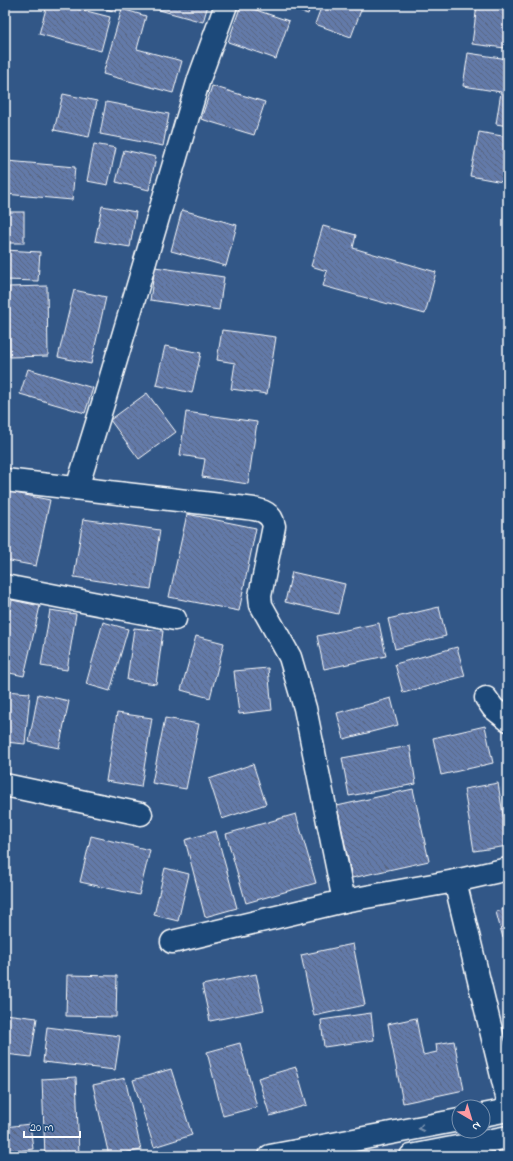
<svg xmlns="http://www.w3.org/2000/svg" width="513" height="1161" viewBox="0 0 513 1161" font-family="'Indie Flower',sans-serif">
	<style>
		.building { fill: url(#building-back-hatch); stroke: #fff }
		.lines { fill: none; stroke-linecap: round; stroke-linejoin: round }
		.minor-casing { stroke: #fff; stroke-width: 25 }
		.major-casing { stroke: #fff; stroke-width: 25 }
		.minor { stroke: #1f4a7a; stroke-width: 22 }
		.major { stroke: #1f4a7a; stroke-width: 22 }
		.oneway { stroke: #7992af }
	</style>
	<defs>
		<pattern id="building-back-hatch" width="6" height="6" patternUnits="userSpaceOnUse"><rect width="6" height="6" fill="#637aa9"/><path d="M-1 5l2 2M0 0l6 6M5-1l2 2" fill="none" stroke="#59657f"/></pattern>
	</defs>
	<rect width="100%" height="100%" fill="#325787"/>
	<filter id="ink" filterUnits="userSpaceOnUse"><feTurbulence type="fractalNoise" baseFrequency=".025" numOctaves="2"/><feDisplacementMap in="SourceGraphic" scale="8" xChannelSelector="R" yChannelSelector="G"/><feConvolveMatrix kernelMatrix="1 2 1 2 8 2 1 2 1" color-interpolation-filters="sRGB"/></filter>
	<g filter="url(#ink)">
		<g class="building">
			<path d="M47 5H63L110 17 101 51 39 34Z"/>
			<path d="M93 5H118L116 12Z"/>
			<path d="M141 5H208L203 22Z"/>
			<path d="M241 5 289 21 276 59 228 42Z"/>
			<path d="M278 5H311L308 14Z"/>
			<path d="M322 5H363L351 37 315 24Z"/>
			<path d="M477 5H508L505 48 472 44Z"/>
			<path d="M122 9 146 16 137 49 182 61 173 93 103 74Z"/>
			<path d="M468 53 508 59V126L496 124 501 92 463 86Z"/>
			<path d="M212 86 265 102 254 135 201 119Z"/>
			<path d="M63 94 97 101 89 137 54 130Z"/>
			<path d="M106 102 169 114 163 146 100 134Z"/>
			<path d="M479 132 508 137V183L470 176Z"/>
			<path d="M94 144 116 148 108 185 87 181Z"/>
			<path d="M124 150 156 157 149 190 116 182Z"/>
			<path d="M7 161 75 167 72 200 5 194Z"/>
			<path d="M102 206 136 212 130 247 95 241Z"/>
			<path d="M182 210 237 225 226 266 171 251Z"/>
			<rect x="5" y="212" width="19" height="31"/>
			<path d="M323 226 356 235 353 248 436 272 425 314 323 286 327 271 311 266Z"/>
			<path d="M5 250 40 252 38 281 5 280Z"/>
			<path d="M155 267 224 277 219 310 150 300Z"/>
			<path d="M47 286 48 356 10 357 9 287Z"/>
			<path d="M74 290 106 297 91 364 58 357Z"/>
			<path d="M222 330 276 337 267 394 231 389 235 363 217 360Z"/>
			<path d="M165 346 201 353 192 393 156 385Z"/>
			<path d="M28 369 93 388 85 413 20 394Z"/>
			<path d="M147 393 176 432 139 459 110 420Z"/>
			<path d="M186 412 257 422 248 484 202 477 205 459 180 455Z"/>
			<path d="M5 491 50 500 36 566 5 560Z"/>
			<path d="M187 514 256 528 239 611 169 597Z"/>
			<path d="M83 519 160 530 151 589 74 577Z"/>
			<path d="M292 572 345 584 338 614 285 602Z"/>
			<path d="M12 600 40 606 24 676 5 672V633Z"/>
			<path d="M439 607 446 636 395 649 388 619Z"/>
			<path d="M50 610 76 614 67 670 41 666Z"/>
			<path d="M103 622 128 629 110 691 86 684Z"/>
			<path d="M379 623 386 656 324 669 317 636Z"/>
			<path d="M134 628 163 631 156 684 127 680Z"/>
			<path d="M196 636 224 643 210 698 181 690Z"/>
			<path d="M457 647 465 676 403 693 395 664Z"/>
			<path d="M268 668 272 710 239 714 234 671Z"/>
			<path d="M5 691 30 693 25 744 5 742Z"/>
			<path d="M38 694 69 701 59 748 29 742Z"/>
			<path d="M391 698 398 725 344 739 337 713Z"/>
			<path d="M117 713 152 718 141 787 106 781Z"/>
			<path d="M165 718 199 724 186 789 152 783Z"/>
			<path d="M485 726 493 763 441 775 433 738Z"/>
			<path d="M410 746 416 784 349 796 342 758Z"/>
			<path d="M253 764 266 804 222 819 209 779Z"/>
			<path d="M498 783 508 846 474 851 464 789Z"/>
			<path d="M413 789 429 861 352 878 337 806Z"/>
			<path d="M296 814 316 883 246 903 226 834Z"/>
			<path d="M216 831 237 908 205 917 185 840Z"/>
			<path d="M91 836 150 850 139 895 80 882Z"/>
			<path d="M165 868 189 874 178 921 154 915Z"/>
			<path d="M508 908V937L503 938 496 912Z"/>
			<path d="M353 944 365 1005 314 1016 301 955Z"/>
			<path d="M256 974 264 1010 210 1021 202 985Z"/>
			<path d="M67 975 117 976 116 1017 66 1016Z"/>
			<path d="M371 1013 374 1040 324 1047 321 1020Z"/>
			<path d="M5 1014 37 1018 31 1057 5 1054Z"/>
			<path d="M416 1018 423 1055 437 1052 436 1044 454 1041 464 1090 403 1103 388 1024Z"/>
			<path d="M47 1027 120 1036 115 1070 43 1062Z"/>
			<path d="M240 1043 257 1107 223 1116 207 1052Z"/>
			<path d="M296 1067 307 1105 270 1116 258 1078Z"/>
			<path d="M171 1069 192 1135 154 1147 133 1080Z"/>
			<path d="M76 1077 79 1155 45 1156 42 1079Z"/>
			<path d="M125 1078 141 1150 109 1156 93 1085Z"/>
			<path d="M30 1124 33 1149 5 1153V1127Z"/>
		</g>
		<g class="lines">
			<defs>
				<g id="minor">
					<path d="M5 480 238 507C253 509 271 508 274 526L260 596 261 605 290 657 305 708 344 901"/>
					<path d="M77 488 105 397 199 79 226 5"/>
					<path d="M5 586 175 619"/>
					<path d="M486 698 493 708 508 720"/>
					<path d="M5 785 141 814"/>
					<path d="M455 881 508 1101"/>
					<path d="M172 942 344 901 455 881 508 869"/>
				</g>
				<g id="major">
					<path d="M483 1115 508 1110"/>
					<path d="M270 1156 459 1120"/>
					<path d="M411 1156 508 1137"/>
				</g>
			</defs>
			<use href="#minor" class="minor-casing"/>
			<use href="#major" class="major-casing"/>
			<use href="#minor" class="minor"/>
			<use href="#major" class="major"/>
		</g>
		<defs><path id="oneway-chevron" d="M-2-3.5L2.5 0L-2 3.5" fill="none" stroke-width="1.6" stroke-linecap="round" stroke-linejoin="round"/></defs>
		<use class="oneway" href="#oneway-chevron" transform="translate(421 1128) rotate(169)"/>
	</g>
	<rect width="513" height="1161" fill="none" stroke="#1f4a7a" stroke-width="20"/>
	<rect x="10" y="10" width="493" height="1141" fill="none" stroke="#fff" stroke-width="1.5" filter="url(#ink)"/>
	<g transform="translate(471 1119) rotate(142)"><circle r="19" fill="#1f4a7a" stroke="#7992af"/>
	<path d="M0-3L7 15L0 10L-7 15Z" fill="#ff9aa2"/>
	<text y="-6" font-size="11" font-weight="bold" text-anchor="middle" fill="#ffffff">N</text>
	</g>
	<path d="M24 1131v6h56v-6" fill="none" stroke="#ffffff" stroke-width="2"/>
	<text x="30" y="1131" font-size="12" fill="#ffffff" stroke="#1f4a7a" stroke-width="3" paint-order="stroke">20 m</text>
</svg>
